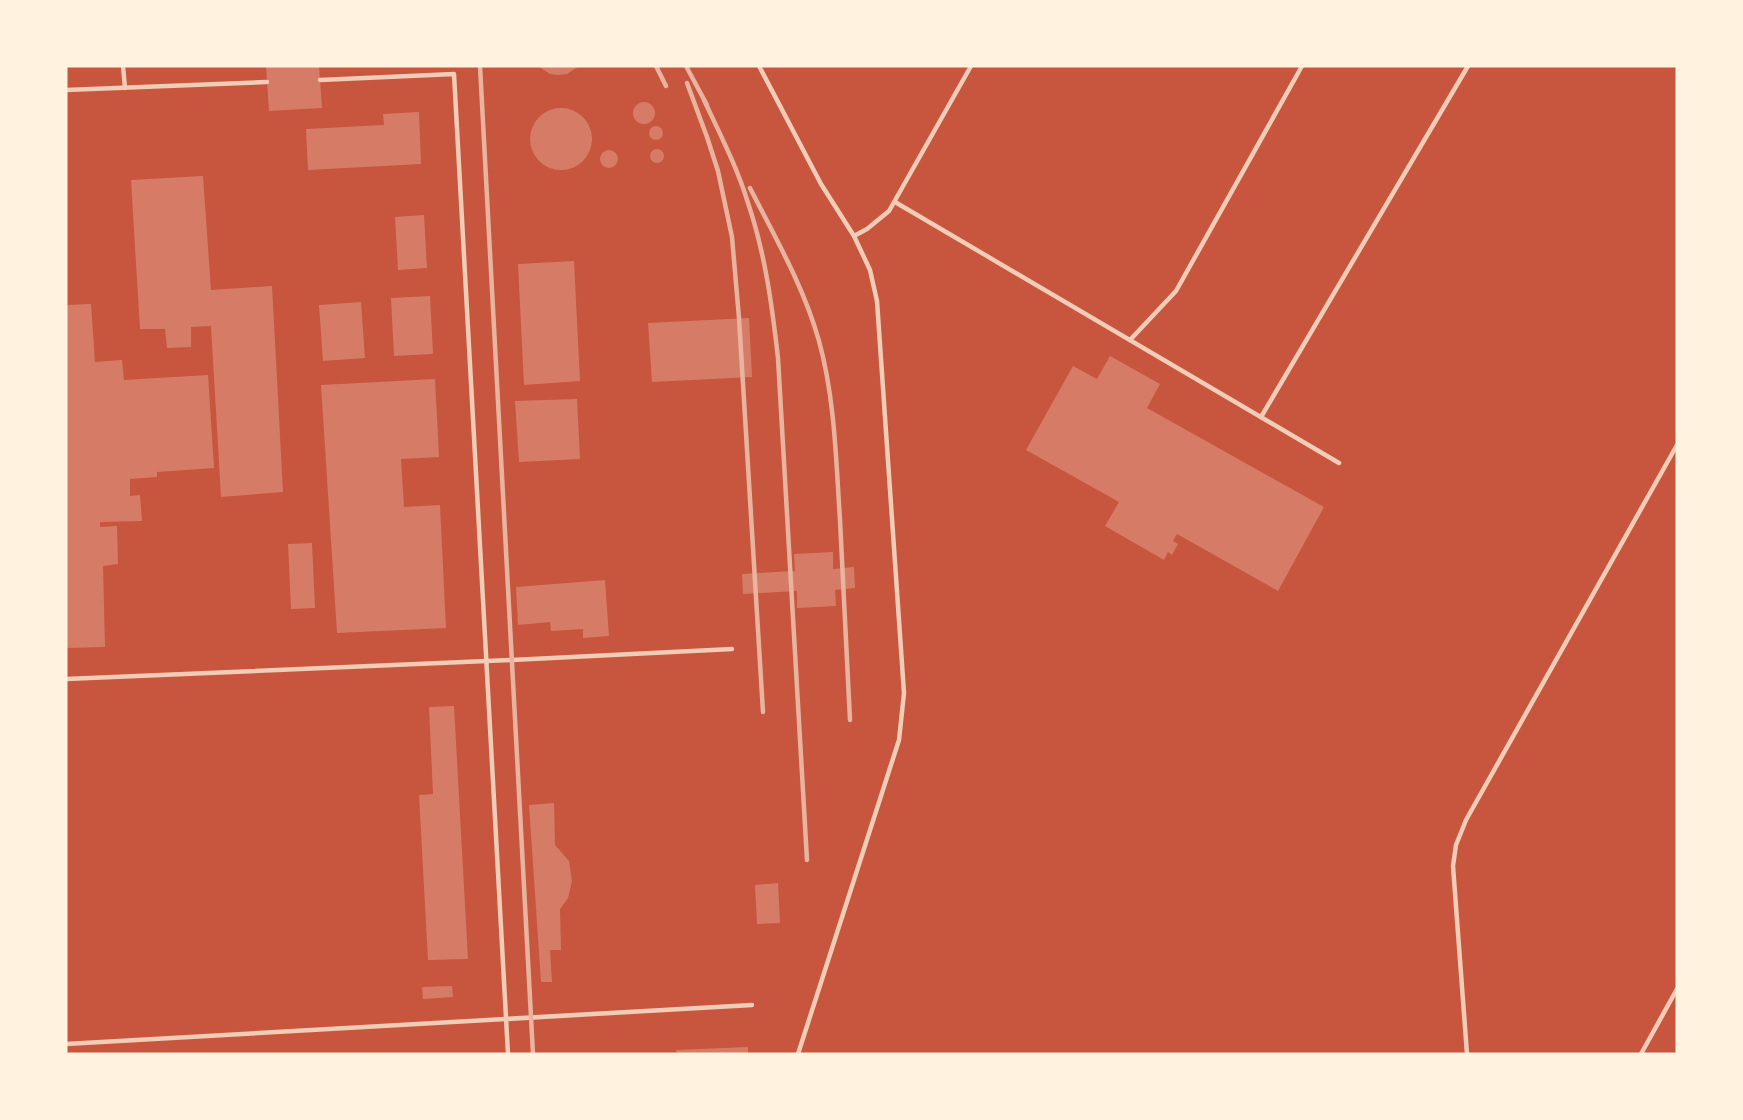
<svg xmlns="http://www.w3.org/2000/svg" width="1743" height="1120" viewBox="0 0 1743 1120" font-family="'Fira Sans',sans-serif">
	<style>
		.building { fill: #d67c66 }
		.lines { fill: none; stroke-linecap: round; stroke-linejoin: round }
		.service { stroke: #f1ccb7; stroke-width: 4.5 }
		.rail { stroke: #e9b49f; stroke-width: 4.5 }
	</style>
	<rect width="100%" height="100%" fill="#c8553d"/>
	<g class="building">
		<path d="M266 66H319L322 108 269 111Z"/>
		<path d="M538 66H579L567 74 558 75 550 74Z"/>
		<circle cx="644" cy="113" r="11"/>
		<circle cx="561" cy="139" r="31"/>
		<path d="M419 112 421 164 308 170 306 129 384 125 383 114Z"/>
		<circle cx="656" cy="133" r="7"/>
		<circle cx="657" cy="156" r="7"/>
		<circle cx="609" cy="159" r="9"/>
		<path d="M203 176 211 290 272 286 283 492 221 497 211 326 191 327V347L167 348 165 329H140L131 180Z"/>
		<path d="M424 215 427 268 398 270 395 217Z"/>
		<path d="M574 261 580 381 524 385 518 264Z"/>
		<path d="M430 296 433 354 394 356 391 298Z"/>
		<path d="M361 302 365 358 323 361 319 305Z"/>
		<path d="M91 304 95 362 122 360 124 380 208 375 214 468 157 472V477L130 479V496L140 495 142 521 100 522V527L117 526 118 564 103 566 105 647 66 648V305Z"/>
		<path d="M749 318 752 377 652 382 648 323Z"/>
		<path d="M1110 356 1160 384 1147 408 1324 507 1278 591 1177 534 1173 541 1178 544 1172 555 1168 552 1164 560 1105 526 1119 502 1026 450 1073 366 1097 379Z"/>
		<path d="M435 379 439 457 401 459 404 507 440 505 446 628 337 633 321 385Z"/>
		<path d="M577 399 580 459 519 462 515 401Z"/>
		<path d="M312 543 315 608 291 609 288 544Z"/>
		<path d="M833 552V569L854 567 855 588 835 590 836 606 797 608V591L743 594 742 574 795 571 794 554Z"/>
		<path d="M605 580 609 636 583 638V629L551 631 550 622 518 625 516 587Z"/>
		<path d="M454 706 468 959 428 960 419 795 433 794 429 707Z"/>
		<path d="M554 803 555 845 569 861 572 881 568 898 560 909 561 950H550L552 982H541L529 805Z"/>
		<path d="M778 883 780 923 757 924 755 885Z"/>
		<path d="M452 986 453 997 423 999 422 987Z"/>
		<path d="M748 1047V1054H677L676 1050Z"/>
	</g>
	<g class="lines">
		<g class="service">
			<path d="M123 66 125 88"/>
			<path d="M759 66 821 184 854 236 870 270 877 301 904 693 899 740 798 1054"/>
			<path d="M320 80 454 74 508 1054"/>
			<path d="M66 90 267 82"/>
			<path d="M895 202 1339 463"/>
			<path d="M854 236 867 229 889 211 971 66"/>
			<path d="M1130 340 1176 291 1302 66"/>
			<path d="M1261 417 1468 66"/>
			<path d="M66 679 512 660 732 649"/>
			<path d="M66 1044 752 1005"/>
			<path d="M1467 1054 1453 866 1456 845 1466 820 1677 445"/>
			<path d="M1641 1054 1677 989"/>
		</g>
		<g class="rail">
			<path d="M480 66 533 1054"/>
			<path d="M656 66 666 86"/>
			<path d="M686 66 707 105"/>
			<path d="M687 83 707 137 718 171 732 237 739 318 763 712"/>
			<path d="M704 100C720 134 737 167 748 203 765 253 772 305 778 358L807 860"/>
			<path d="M750 188C775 237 804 287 819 341 835 399 836 460 840 520 843 587 847 653 850 720"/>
		</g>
	</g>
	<rect width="1743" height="1120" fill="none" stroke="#fff3e0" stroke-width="135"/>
</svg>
